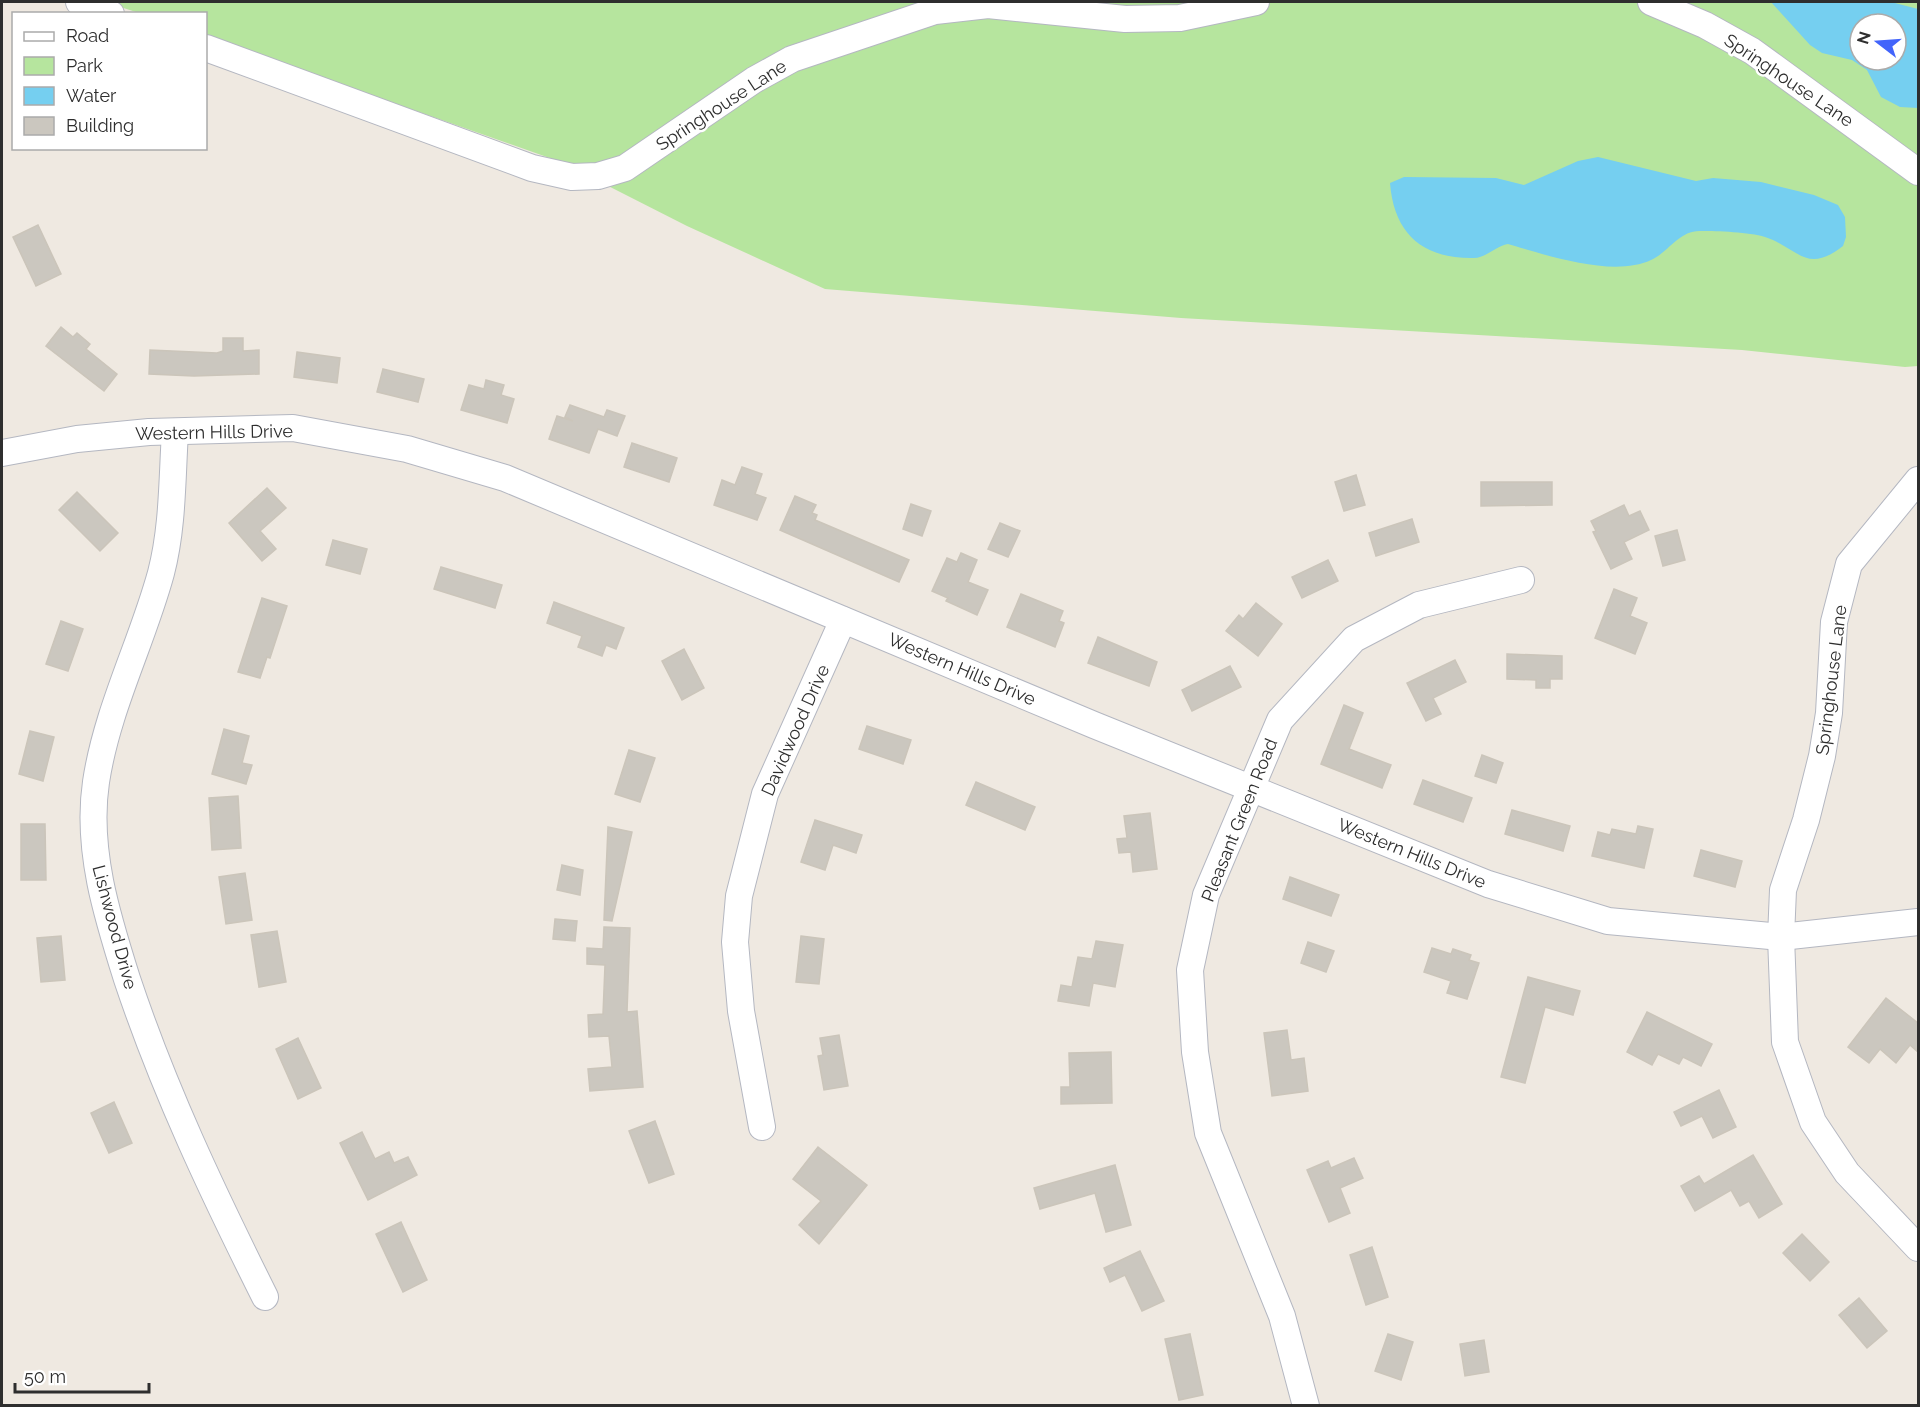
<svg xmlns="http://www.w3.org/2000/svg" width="1920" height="1407" viewBox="0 0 1920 1407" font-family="Raleway,sans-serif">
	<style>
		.green { fill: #b6e59e; fill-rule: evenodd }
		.water { fill: #75cff0; fill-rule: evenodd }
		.building { fill: #cbc7bf; stroke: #cbc5ba; stroke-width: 1.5 }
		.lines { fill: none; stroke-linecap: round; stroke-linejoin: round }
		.minor-casing { stroke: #b4b7c1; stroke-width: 28 }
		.minor { stroke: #fff; stroke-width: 26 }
		.labels { text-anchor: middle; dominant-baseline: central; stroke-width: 5; stroke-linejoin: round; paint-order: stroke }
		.street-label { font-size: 18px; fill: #2e2e2e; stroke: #fff }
	</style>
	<rect width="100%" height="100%" fill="#efe9e1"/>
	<path class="green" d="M105 2H1918V366L1905 367 1742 350 1181 318 825 289 687 226 561 162 206 37V14L139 13ZM1860 24H1896V60H1860Z"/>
	<g class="water">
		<path d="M1771 2H1891L1918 9V108L1900 107 1881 97 1867 70 1852 60 1822 53 1810 45ZM1860 24H1896V60H1860Z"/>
		<path d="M1598 157 1696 181 1713 178 1761 182 1814 195 1838 205 1845 217 1846 237 1843 246C1806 275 1798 248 1765 237 1749 232 1718 231 1701 231 1679 230 1669 252 1651 260 1613 278 1546 255 1508 244 1496 246 1486 258 1474 258 1423 259 1394 234 1390 183L1404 177 1496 178 1524 185 1578 161Z"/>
	</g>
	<g class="building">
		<path d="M38 225 61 274 36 286 13 237Z"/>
		<path d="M61 327 73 337 77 333 90 344 86 349 117 374 104 391 46 346Z"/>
		<path d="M223 338H243V351L259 350V374L194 376 149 374 150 350 217 353 223 351Z"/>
		<path d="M297 352 340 358 337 383 294 377Z"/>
		<path d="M383 369 424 379 418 402 377 392Z"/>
		<path d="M486 380 504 385 501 395 514 399 507 423 461 410 469 385 484 389Z"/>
		<path d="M570 405 604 417 607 410 625 416 617 436 598 429 589 453 549 439 557 416 573 421 565 417Z"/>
		<path d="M632 443 677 458 669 482 624 467Z"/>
		<path d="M742 467 762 474 755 494 766 498 757 520 714 505 722 480 735 485Z"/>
		<path d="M1356 475 1365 505 1344 511 1335 482Z"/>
		<path d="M1481 482H1552V505L1481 506Z"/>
		<path d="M267 488 286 508 260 531 276 549 262 561 229 523Z"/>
		<path d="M77 492 118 533 100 551 59 510Z"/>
		<path d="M795 496 816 505 812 513 817 515 815 520 909 560 899 582 780 530Z"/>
		<path d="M911 504 931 511 922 536 903 529Z"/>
		<path d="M1624 505 1629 516 1640 511 1649 530 1624 542 1632 559 1611 569 1593 532 1596 531 1591 521Z"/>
		<path d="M1412 519 1419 542 1376 556 1369 533Z"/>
		<path d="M1000 523 1020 531 1008 557 988 549Z"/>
		<path d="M1677 530 1685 560 1663 566 1655 536Z"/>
		<path d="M333 540 367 549 360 574 326 565Z"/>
		<path d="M961 553 977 560 968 582 988 590 977 615 946 601 948 598 932 591 947 558 957 562Z"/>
		<path d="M1328 560 1338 581 1302 598 1292 577Z"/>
		<path d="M441 567 502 585 495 608 434 589Z"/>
		<path d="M1614 589 1637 598 1630 616 1647 623 1635 654 1595 638Z"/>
		<path d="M1021 594 1063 611 1059 621 1064 623 1055 647 1007 627Z"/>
		<path d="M262 598 287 606 270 658 267 657 260 678 238 672Z"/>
		<path d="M554 602 624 628 616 649 606 645 602 656 578 647 582 636 547 623Z"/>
		<path d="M1256 603 1282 624 1258 656 1226 631 1239 615 1243 619Z"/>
		<path d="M61 621 83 629 68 671 46 664Z"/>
		<path d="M1098 637 1157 662 1149 686 1088 663Z"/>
		<path d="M684 649 704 688 682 700 662 661Z"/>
		<path d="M1507 654 1562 656V679H1550V688H1536V680L1507 679Z"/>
		<path d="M1455 660 1466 682 1433 698 1441 714 1426 721 1407 683Z"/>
		<path d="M1230 666 1241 687 1192 711 1182 690Z"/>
		<path d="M1344 705 1363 713 1349 749 1391 765 1382 788 1321 764Z"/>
		<path d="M867 726 911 740 903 764 859 749Z"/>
		<path d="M224 729 249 736 242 763 252 765 246 784 212 774Z"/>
		<path d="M30 731 54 737 43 781 19 774Z"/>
		<path d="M629 750 655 758 640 802 615 794Z"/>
		<path d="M1482 755 1503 763 1496 783 1475 776Z"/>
		<path d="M1423 780 1472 798 1463 822 1414 804Z"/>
		<path d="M976 782 1035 807 1025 830 966 805Z"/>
		<path d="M238 796 241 848 212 850 209 798Z"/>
		<path d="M1512 810 1570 826 1563 851 1505 834Z"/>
		<path d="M1150 813 1157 869 1133 872 1131 852 1119 853 1117 839 1127 838 1124 816Z"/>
		<path d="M815 820 862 835 856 853 833 845 825 870 801 862Z"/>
		<path d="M21 824H45L46 880H21Z"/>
		<path d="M1638 826 1653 829 1644 868 1592 856 1598 832 1610 835 1612 829 1636 834Z"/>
		<path d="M608 827 632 832 612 921 604 920Z"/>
		<path d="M1701 850 1742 861 1735 887 1694 876Z"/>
		<path d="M562 865 583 870 580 895 557 890Z"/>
		<path d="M245 873 252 920 226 924 219 877Z"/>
		<path d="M1290 877 1339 895 1331 916 1283 899Z"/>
		<path d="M555 919 577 921 575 941 553 939Z"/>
		<path d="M604 927 630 928 627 1012 637 1011 643 1087 590 1091 588 1069 612 1067 609 1036 589 1037 588 1015 603 1014 605 965 587 964V948L603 949Z"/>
		<path d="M277 931 286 982 259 987 251 935Z"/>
		<path d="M61 936 65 980 41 982 37 938Z"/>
		<path d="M801 936 824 939 819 984 796 982Z"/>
		<path d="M1096 941 1123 945 1115 987 1093 983 1089 1006 1058 1001 1061 985 1072 987 1078 957 1092 959Z"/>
		<path d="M1308 942 1334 951 1326 972 1301 963Z"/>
		<path d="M1432 948 1451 954 1453 949 1471 955 1469 960 1479 963 1467 999 1447 993 1451 981 1424 972Z"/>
		<path d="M1528 977 1580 991 1573 1015 1545 1007 1525 1083 1501 1077Z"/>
		<path d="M1886 998 1918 1023V1052L1910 1045 1896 1063 1880 1049 1869 1063 1848 1047Z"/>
		<path d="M1647 1012 1712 1044 1701 1066 1683 1057 1679 1064 1658 1054 1652 1065 1627 1052Z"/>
		<path d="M1287 1030 1291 1060 1304 1058 1308 1091 1272 1096 1264 1033Z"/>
		<path d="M839 1035 848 1086 824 1090 818 1056 823 1055 820 1038Z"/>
		<path d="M298 1038 321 1088 298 1099 276 1049Z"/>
		<path d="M1111 1052 1112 1103 1061 1104V1087H1070L1069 1053Z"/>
		<path d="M1719 1090 1736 1127 1713 1138 1702 1116 1681 1126 1674 1112Z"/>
		<path d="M114 1102 132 1143 109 1153 91 1113Z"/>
		<path d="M655 1121 674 1174 649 1183 629 1131Z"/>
		<path d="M362 1132 375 1159 389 1152 394 1163 408 1157 417 1175 368 1200 340 1143Z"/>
		<path d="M818 1147 867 1185 819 1244 799 1225 821 1201 793 1179Z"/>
		<path d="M1753 1155 1782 1204 1759 1218 1749 1201 1740 1206 1731 1190 1695 1211 1681 1186 1699 1176 1704 1184Z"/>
		<path d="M1354 1158 1363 1178 1340 1188 1350 1213 1329 1222 1307 1170 1328 1161 1331 1168Z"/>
		<path d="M1115 1165 1131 1225 1106 1232 1095 1193 1040 1209 1034 1188Z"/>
		<path d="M401 1222 427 1280 403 1292 376 1234Z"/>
		<path d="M1802 1234 1829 1262 1810 1281 1783 1253Z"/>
		<path d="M1372 1247 1388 1297 1366 1305 1350 1255Z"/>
		<path d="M1140 1251 1164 1301 1142 1311 1125 1275 1110 1282 1104 1268Z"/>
		<path d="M1859 1298 1887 1331 1867 1348 1839 1315Z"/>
		<path d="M1190 1334 1203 1395 1179 1400 1165 1339Z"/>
		<path d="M1388 1334 1413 1342 1401 1380 1375 1371Z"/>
		<path d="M1484 1340 1489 1372 1465 1376 1460 1344Z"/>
	</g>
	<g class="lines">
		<defs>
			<g id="minor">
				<path d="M79 2 111 14"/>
				<path d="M1651 2 1705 25 1752 51 1918 172"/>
				<path d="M206 48 532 168 572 177 598 176 625 168 754 80 792 59 935 11 988 5 1125 19 1180 18 1256 2"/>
				<path d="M175 432C172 479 173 527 161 573 142 643 107 709 96 782 86 849 107 916 127 979 164 1090 213 1193 265 1297"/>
				<path d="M2 453 77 439 149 432 293 428 407 449 505 478 1094 725 1488 884 1608 921 1781 937 1918 922"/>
				<path d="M1918 480 1849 564 1834 622 1829 713 1822 756 1806 820 1783 890 1781 937 1785 1042 1813 1122 1847 1173 1918 1248"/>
				<path d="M762 1127 741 1011 735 942 739 896 765 794 843 620"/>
				<path d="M1306 1406 1282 1316 1208 1133 1195 1052 1190 970 1206 895 1280 720 1354 639 1419 605 1521 580"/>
			</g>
		</defs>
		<use href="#minor" class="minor-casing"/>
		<use href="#minor" class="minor"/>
	</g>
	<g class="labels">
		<g class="street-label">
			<text transform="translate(1789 80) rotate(34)">Springhouse Lane</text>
			<text transform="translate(721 105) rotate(-33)">Springhouse Lane</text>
			<text transform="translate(214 432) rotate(-1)">Western Hills Drive</text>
			<text transform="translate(962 669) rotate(23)">Western Hills Drive</text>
			<text transform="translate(1831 680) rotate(-83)">Springhouse Lane</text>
			<text transform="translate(795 730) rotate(-66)">Davidwood Drive</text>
			<text transform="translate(1239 820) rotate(-68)">Pleasant Green Road</text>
			<text transform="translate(1412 853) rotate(22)">Western Hills Drive</text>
			<text transform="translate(115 927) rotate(75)">Lishwood Drive</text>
		</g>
	</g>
	<rect width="1920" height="1407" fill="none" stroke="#2e2e2e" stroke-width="6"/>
	<rect x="12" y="12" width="195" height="138" fill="#ffffff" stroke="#ababab" stroke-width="1.5"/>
	<rect x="24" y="32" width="30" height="9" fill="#ffffff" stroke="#ababab" stroke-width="1.5"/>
	<text x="66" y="42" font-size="18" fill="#2e2e2e">Road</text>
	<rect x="24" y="57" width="30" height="18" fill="#b6e59e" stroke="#ababab" stroke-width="1.5"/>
	<text x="66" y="72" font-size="18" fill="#2e2e2e">Park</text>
	<rect x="24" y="87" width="30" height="18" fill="#75cff0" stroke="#ababab" stroke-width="1.5"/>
	<text x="66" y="102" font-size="18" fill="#2e2e2e">Water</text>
	<rect x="24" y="117" width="30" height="18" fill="#cbc7bf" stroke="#ababab" stroke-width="1.5"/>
	<text x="66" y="132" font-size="18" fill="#2e2e2e">Building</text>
	<g transform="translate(1878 42) rotate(287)"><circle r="28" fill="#ffffff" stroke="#ababab" stroke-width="1.5"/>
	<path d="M0-4.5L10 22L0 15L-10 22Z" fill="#4264fb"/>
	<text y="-9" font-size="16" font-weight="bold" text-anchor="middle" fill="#2e2e2e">N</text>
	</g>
	<path d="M15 1383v9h134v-9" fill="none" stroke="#2e2e2e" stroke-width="3"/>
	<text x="24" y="1383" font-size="18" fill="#2e2e2e" stroke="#ffffff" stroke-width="4.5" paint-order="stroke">50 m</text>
</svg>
